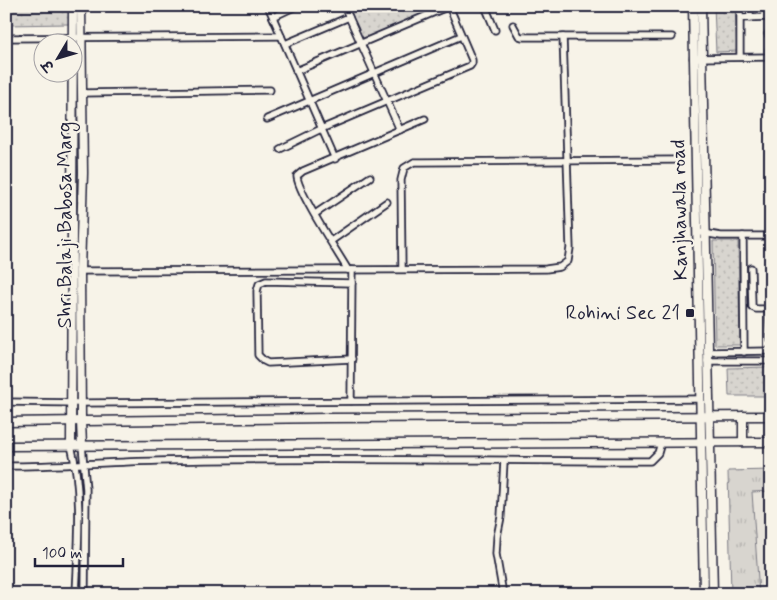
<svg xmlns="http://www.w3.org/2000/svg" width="777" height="600" viewBox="0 0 777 600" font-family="Mynerve,'Playpen Sans Deva',sans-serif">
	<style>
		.built { fill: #e7e3db }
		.grass { fill: url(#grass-tufts); stroke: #7d7c85 }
		.park { fill: url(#park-dots); stroke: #7d7c85 }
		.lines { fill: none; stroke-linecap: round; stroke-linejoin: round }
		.street-casing { stroke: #22223b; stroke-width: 9 }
		.secondary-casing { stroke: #22223b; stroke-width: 11 }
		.street { stroke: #f7f3e8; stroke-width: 5.5 }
		.secondary { stroke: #f7f3e8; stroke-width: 8 }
		.poi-dot { fill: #22223b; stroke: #f7f3e8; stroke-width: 2 }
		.labels { text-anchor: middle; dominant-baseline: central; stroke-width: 4.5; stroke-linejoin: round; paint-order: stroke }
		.street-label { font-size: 20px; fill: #22223b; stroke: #f7f3e8 }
		.poi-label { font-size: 20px; fill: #22223b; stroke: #f7f3e8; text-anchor: end }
	</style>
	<defs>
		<pattern id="grass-tufts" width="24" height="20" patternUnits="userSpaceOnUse" patternTransform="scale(1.25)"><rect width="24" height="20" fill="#d8d5cf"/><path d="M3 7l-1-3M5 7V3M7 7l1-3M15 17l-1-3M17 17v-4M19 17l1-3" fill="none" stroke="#b9b7b3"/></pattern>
		<pattern id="park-dots" width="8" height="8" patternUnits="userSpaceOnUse" patternTransform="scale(1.25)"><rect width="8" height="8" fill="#d8d5cf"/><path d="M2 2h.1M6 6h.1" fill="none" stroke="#b9b7b3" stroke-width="1.8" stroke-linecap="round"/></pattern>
	</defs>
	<rect width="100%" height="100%" fill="#f7f3e8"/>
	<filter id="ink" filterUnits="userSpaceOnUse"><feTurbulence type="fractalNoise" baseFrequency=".02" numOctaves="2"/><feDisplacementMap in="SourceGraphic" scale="10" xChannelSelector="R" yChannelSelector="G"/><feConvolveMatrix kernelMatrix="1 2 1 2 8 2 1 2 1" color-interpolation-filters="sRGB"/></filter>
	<g filter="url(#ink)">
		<path class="built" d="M771 470V594H731L728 471Z"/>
		<path class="grass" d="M771 470V491L752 492 759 594H731L728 471Z"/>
		<g class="park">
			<path d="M6 6H69V24L6 25Z"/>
			<path d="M348 6H435L436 9 363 41Z"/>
			<path d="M714 6H735L737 51 716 52Z"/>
			<path d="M713 241H738L740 345H715Z"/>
			<path d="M771 367V396H729L728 368Z"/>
		</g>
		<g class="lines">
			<defs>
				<g id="street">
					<path d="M268 6 335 159"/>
					<path d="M344 6 400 130"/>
					<path d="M485 6 495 30"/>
					<path d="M740 6V57"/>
					<path d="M750 6V18"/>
					<path d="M764 6V17"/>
					<path d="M273 17 296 6"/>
					<path d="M741 18 771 17"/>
					<path d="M513 25 519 36 522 37H672"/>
					<path d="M768 34H771"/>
					<path d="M6 38 281 36"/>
					<path d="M285 44 349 17"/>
					<path d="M769 50H771"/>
					<path d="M693 58 771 57"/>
					<path d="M296 71 449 6"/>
					<path d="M82 93 270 90"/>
					<path d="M267 119 461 36"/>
					<path d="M280 149 321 129 470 66 472 63V60L449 6"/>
					<path d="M315 214 370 177"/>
					<path d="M697 232 721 236H771"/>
					<path d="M743 236 744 352"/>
					<path d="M331 241 387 202"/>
					<path d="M751 268 752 307 756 309H771"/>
					<path d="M402 269 401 180 404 168 414 162H422L677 160"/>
					<path d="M348 270C338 253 297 191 297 176L303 171 425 119"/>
					<path d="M80 271 546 269 560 267 568 261 570 248 563 37"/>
					<path d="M769 309 771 340"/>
					<path d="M707 352 771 351"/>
					<path d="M352 359 268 363 264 361 258 355 257 291 259 284 266 281 352 283"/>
					<path d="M707 361H771"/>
					<path d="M351 401 352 270"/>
					<path d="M6 402 81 403 701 399"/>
					<path d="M71 445C83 493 78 545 76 594"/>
					<path d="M82 445 86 489 85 594"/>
					<path d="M6 466C57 466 107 462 158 461 322 457 486 461 650 461L658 453 661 443"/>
					<path d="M503 594 496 554 497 537 501 517 504 461"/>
				</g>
				<g id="secondary">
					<path d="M81 6 83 173 80 271 81 421 82 445"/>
					<path d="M693 6 704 594"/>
					<path d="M701 6 713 594"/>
					<path d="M743 416V442"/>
					<path d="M6 422 327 418 771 416"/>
					<path d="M71 445 73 6"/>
					<path d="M6 446 771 442"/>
				</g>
			</defs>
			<use href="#street" class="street-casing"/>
			<use href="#secondary" class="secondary-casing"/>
			<use href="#street" class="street"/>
			<use href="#secondary" class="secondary"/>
		</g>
	</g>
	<rect class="poi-dot" x="685" y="308" width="10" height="10" rx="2.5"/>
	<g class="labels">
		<g class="street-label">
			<text transform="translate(680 210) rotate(-91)">Kanjhawala road</text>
			<text transform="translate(65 225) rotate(-90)">Shri Balaji Babosa Marg</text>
		</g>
		<g class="poi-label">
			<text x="680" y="313">Rohini Sec 21</text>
		</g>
	</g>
	<rect width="777" height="600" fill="none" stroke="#f7f3e8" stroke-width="25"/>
	<rect x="12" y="12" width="752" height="575" fill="none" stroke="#22223b" stroke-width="2" filter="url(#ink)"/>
	<g transform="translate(58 58) rotate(232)"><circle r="24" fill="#f7f3e8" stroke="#a29fa3"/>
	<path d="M0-4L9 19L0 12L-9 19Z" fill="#22223b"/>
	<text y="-8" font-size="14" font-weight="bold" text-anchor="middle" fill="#22223b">उ</text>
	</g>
	<path d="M35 558v8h88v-8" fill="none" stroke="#22223b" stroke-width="2.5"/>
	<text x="42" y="558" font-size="15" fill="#22223b" stroke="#f7f3e8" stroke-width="4" paint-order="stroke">100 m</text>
</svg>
